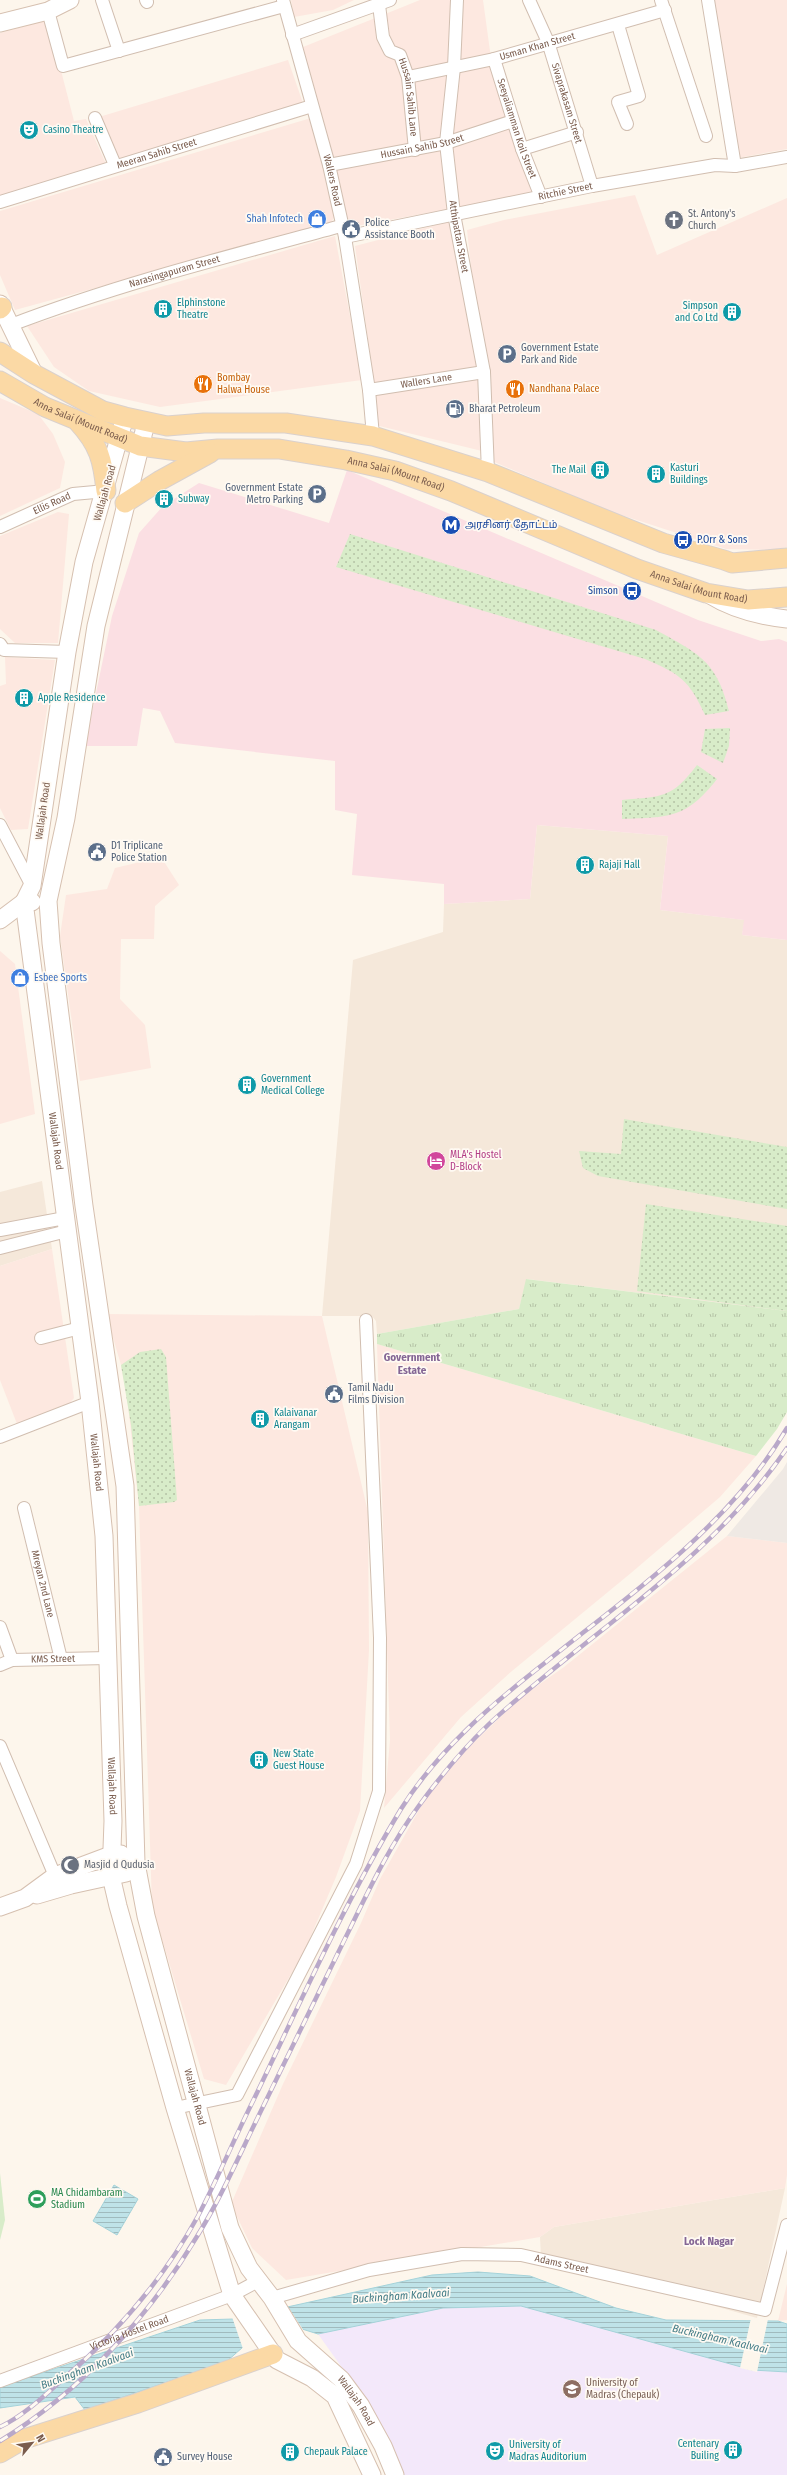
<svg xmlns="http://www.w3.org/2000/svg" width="787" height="2475" viewBox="0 0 787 2475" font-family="'Fira Sans Condensed','Noto Sans Tamil',sans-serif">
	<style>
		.residential { fill: #f5e8da }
		.commercial { fill: #fde8e0 }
		.industrial { fill: #efe9e4 }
		.education { fill: #f3e8fa }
		.medical { fill: #fbdfe3 }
		.grass { fill: url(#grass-dots) }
		.park { fill: url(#park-tufts) }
		.pitch { fill: #d8ecc9 }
		.water { fill: url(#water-rules); stroke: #a5d3da }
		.pier { fill: #fdf6ec }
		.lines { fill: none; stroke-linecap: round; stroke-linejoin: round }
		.street-casing { stroke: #d1beb0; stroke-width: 14 }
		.secondary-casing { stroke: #d6c0b0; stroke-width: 19 }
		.primary-casing { stroke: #dad1cd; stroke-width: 21 }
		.street { stroke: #fff; stroke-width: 12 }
		.secondary { stroke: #fff; stroke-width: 17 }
		.primary { stroke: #fbd9a5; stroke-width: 19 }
		.rail-casing { stroke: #b9a8c9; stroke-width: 4.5 }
		.rail { stroke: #fffaf3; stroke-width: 3; stroke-dasharray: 9; stroke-linecap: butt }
		.labels { text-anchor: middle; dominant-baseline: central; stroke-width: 3.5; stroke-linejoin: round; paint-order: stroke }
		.street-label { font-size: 10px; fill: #7a5c4d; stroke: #fffaf3 }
		.culture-label { font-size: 10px; fill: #0d838f; stroke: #fffaf3; text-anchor: start }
		.worship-label { font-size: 10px; fill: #5b616d; stroke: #fffaf3; text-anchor: start }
		.shop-label { font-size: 10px; fill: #366cbe; stroke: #fffaf3; text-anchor: end }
		.service-label { font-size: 10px; fill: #4e5e75; stroke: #fffaf3; text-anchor: start }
		.food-label { font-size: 10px; fill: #c56008; stroke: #fffaf3; text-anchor: start }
		.transit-label { font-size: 10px; fill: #164399; stroke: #fffaf3; text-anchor: start }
		.hotel-label { font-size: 10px; fill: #b23c85; stroke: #fffaf3; text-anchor: start }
		.leisure-label { font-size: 10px; fill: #27864d; stroke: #fffaf3; text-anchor: start }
		.education-label { font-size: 10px; fill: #785e54; stroke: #fffaf3; text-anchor: start }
		.neighbourhood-label { font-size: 11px; font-weight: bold; fill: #846695; stroke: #fffaf3 }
		.water-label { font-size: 11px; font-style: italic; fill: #437c86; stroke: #fffaf3 }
	</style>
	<defs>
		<pattern id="grass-dots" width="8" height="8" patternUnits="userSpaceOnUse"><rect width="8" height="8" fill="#d8ecc9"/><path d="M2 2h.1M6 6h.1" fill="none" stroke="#b4c2a5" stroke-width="1.8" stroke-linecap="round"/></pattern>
		<pattern id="park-tufts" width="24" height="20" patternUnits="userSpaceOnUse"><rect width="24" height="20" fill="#d8ecc9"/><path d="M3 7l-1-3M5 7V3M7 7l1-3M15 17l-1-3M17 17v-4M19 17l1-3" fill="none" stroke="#b4c2a5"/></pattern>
		<pattern id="water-rules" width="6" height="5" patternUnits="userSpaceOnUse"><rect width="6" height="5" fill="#bfe3e8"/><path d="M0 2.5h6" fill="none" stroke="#a0bbbe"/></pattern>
	</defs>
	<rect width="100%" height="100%" fill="#fdf6ec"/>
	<g class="residential">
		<path d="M537 825 668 836 660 910 745 920 742 935 787 940V1311L527 1279 519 1309 377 1334 376 1321 372 1316H322L353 960 443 932 444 904 530 899Z"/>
		<path d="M42 1181 52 1249 0 1266V1192Z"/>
		<path d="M785 2188 757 2318 541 2257 540 2237 554 2227Z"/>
	</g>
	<g class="commercial">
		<path d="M291 0H354L333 10 294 17Z"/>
		<path d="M420 0H483L490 51 536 193 346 228 303 47Z"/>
		<path d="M714 0H787V149L738 158Z"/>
		<path d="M48 20 74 121 86 119 106 164 0 197V33Z"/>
		<path d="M288 60 304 106 117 160 99 117Z"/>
		<path d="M311 118 335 216 330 224 15 310 0 275V211Z"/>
		<path d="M635 195 657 255 787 198V547L771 550 726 549 609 511 492 461 467 230 504 220Z"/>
		<path d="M455 220 479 369 374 383 355 246Z"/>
		<path d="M335 236 362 380 160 407 89 391 54 367 27 326Z"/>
		<path d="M482 379V451L371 424 375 392Z"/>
		<path d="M0 398 38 414 53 434 65 462 60 488 0 516Z"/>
		<path d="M58 512 69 514 58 643H15L0 629V536Z"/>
		<path d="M5 657 55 660 28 829 11 830 0 808V686L6 684Z"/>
		<path d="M161 857 179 885 155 906 154 939H121L120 999 145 1025 151 1068 80 1081 60 936 66 895 107 889 115 868Z"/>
		<path d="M0 951 15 964 35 1114 0 1124Z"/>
		<path d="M52 1249 74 1398 66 1407 19 1429 0 1380V1266Z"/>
		<path d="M106 1314 322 1316 368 1512 369 1650 360 1811 336 1877 304 1952 226 2085 204 2079 152 1906 139 1506 127 1396 121 1365Z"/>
		<path d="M377 1344 756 1456 720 1497 631 1573 512 1671 461 1717 384 1808 390 1740Z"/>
		<path d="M727 1536 787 1543V2175L785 2188 554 2227 540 2237 286 2280 252 2248 231 2204 283 2084 361 1923 380 1879 428 1794 466 1750 520 1698 564 1667Z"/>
		<path d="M787 2284V2320L778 2321Z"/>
	</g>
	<path class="industrial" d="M787 1462V1543L727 1536 783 1469Z"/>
	<path class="education" d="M522 2306 752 2370 787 2372V2475H403L370 2407 318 2334 443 2308Z"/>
	<path class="medical" d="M347 470 698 620 761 641 779 639 787 642V940L742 935 744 920 660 910 668 836 537 825 530 899 444 904V884L352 875 357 814 335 810V761L175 743 160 711 143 708 137 746H85L112 616 139 533 163 506 199 483 329 523Z"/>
	<g class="grass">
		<path d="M350 534 656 630C699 654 717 661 729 711L705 715C689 680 680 674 645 659L336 567Z"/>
		<path d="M730 728 729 746 723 763 701 752 705 729Z"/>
		<path d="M697 765 717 779C686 819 669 817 622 819V800C663 796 671 799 697 765Z"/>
		<path d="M624 1119 787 1147V1209L598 1176 583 1168 579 1151 621 1154Z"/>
		<path d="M646 1204 787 1226V1311L637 1291Z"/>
		<path d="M161 1349 166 1357 177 1500 174 1502 139 1506 131 1425 121 1365 140 1352Z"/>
	</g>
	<path class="park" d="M526 1279 787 1311V1412L777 1429 756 1456 377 1344V1334L519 1309Z"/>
	<path class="pitch" d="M0 2173 5 2220 0 2240Z"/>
	<g class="water">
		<path d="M114 2185 138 2199 117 2235 93 2221Z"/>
		<path d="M478 2272 530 2276 616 2308 666 2320 778 2321 787 2324V2372L752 2370 521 2306 443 2308 318 2334 302 2329 243 2347 226 2362 85 2410 75 2397 0 2408V2387L200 2320 233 2319 432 2275Z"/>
	</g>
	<g class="pier">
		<path d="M286 2304 304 2331 243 2349 232 2317Z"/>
		<path d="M751 2318 768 2319 757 2372 740 2368Z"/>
	</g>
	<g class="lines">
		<defs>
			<g id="street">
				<path d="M102 0 119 51"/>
				<path d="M146 0 147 2"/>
				<path id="s1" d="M283 0 329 165 345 237 369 390 373 436"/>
				<path id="s2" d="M457 0 454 67 446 143 454 214 484 372 488 472"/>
				<path id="s3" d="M529 0 548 42 592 186"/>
				<path d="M661 0 706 136"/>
				<path d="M708 0 735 166"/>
				<path id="s4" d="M379 5 383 37 390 51 400 55 408 77 415 150"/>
				<path d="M48 11 63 66 284 6"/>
				<path d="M618 25 639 96 618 102 627 124"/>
				<path d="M292 35 390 0"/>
				<path id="s5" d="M494 59 522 149 541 197"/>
				<path id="s6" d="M408 77 494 59 665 10"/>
				<path d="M95 118 115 165"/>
				<path d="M522 149 577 132"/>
				<path id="s7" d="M329 165 446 143 513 121"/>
				<path id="s8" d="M0 202 312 106"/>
				<path id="s9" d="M345 237 592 186 715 165 735 166 787 157"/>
				<path id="s10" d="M11 325C118 284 230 256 341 226"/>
				<path id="s11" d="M369 390 484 372"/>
				<path id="s12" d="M0 527 73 494 106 491"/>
				<path d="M0 644 4 650 67 652"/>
				<path d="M0 825 32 886"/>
				<path d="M0 1230 65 1218"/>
				<path d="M0 1248 67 1231"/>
				<path d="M41 1338 80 1328"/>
				<path d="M0 1437 90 1402"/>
				<path id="s13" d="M24 1508 61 1659"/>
				<path d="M0 1627 12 1660"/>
				<path id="s14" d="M0 1665 12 1660 108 1658"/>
				<path d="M0 1746 55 1876"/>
				<path d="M175 2108 237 2095 356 1864 379 1791 380 1638 366 1320"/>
				<path id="s15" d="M272 2298 369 2270 462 2254 521 2255 765 2310 787 2225"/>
				<path id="s16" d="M0 2381 232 2295 258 2281"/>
			</g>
			<g id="secondary">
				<path d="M0 23 48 11 70 0"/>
				<path d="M0 304 34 374"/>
				<path id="s17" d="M125 417 84 562 67 652 32 886 24 902 90 1402 104 1536 113 1821 111 1876 118 1906 175 2108 232 2295 277 2360 312 2378 335 2396 372 2475"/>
				<path id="s18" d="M146 423 96 626 66 818 48 901 51 943 84 1206 125 1486 136 1863 146 1916 230 2228 249 2268 272 2298 298 2341 341 2379 361 2406 383 2446 395 2475"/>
				<path d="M710 595C734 610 759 616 787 619"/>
				<path d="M0 920 24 902H32"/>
				<path d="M37 1895 71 1885 126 1873 136 1863"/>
				<path d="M0 1907 25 1898 55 1876 111 1855 121 1854"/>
			</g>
			<g id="primary">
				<path d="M0 309 2 307"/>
				<path d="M0 352 34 374 103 411 125 417 167 426 204 423H286L373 436 488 472 663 543 724 560 732 563 787 558"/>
				<path id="s19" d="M0 381 45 407 140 446 186 452 218 449H279L346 460 395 471 451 491 637 569 706 593 748 600 787 597"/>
				<path d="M78 422C99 445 103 460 106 491"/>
				<path d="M125 503 159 481 210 453"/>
				<path d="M0 2453 24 2439 138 2403 273 2354"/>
			</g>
		</defs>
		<use href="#street" class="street-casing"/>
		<use href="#secondary" class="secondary-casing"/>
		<use href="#primary" class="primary-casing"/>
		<use href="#street" class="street"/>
		<use href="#secondary" class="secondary"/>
		<use href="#primary" class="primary"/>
		<defs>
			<g id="rail">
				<path d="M0 2427C23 2416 43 2397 62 2380 116 2334 164 2278 198 2216 218 2178 235 2137 254 2099 301 2001 345 1902 401 1809 438 1750 492 1704 546 1662 632 1593 730 1525 787 1428"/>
				<path d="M0 2441C80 2392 148 2318 196 2238 220 2200 238 2158 258 2117 284 2063 311 2009 337 1955 362 1905 385 1852 418 1807 439 1778 463 1749 489 1724 589 1632 709 1563 787 1448"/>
			</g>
		</defs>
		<use href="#rail" class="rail-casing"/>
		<use href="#rail" class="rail"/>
	</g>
	<defs>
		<symbol id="theatre-disc" viewBox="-11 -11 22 22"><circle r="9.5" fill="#0f9aa8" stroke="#fffaf3"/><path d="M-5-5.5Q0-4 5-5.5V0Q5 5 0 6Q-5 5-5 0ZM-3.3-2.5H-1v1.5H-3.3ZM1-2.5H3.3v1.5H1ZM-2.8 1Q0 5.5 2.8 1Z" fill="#fff"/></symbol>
		<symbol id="shop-disc" viewBox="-11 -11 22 22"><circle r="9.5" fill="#3f7fe0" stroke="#fffaf3"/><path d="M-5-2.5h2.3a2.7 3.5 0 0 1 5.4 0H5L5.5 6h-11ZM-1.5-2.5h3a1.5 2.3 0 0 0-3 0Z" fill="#fff"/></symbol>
		<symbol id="church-disc" viewBox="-11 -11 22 22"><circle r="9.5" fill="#6b7280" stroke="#fffaf3"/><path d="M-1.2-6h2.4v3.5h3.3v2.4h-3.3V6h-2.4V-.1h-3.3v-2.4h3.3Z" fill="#fff"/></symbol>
		<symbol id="civic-disc" viewBox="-11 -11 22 22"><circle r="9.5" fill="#5c6f8a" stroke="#fffaf3"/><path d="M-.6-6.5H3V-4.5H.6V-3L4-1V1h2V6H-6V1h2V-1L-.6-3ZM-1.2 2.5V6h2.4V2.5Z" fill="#fff"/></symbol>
		<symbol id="building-disc" viewBox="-11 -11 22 22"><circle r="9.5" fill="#0f9aa8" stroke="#fffaf3"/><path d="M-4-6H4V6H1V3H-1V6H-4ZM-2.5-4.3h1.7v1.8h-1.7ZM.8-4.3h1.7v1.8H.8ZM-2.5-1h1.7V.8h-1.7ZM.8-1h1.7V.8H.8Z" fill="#fff"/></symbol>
		<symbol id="parking-disc" viewBox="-11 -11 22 22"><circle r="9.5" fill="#5c6f8a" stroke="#fffaf3"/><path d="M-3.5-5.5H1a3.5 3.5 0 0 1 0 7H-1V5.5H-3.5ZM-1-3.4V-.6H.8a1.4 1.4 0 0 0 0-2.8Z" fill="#fff"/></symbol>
		<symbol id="restaurant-disc" viewBox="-11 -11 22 22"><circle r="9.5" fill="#e8710a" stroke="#fffaf3"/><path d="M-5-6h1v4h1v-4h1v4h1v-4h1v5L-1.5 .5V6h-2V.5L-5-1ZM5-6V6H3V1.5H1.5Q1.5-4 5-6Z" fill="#fff"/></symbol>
		<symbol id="fuel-disc" viewBox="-11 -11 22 22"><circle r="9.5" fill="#5c6f8a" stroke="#fffaf3"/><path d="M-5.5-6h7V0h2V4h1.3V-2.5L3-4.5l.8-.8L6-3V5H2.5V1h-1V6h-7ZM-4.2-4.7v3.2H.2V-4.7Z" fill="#fff"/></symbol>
		<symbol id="metro-disc" viewBox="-11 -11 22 22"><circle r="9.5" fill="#1a4fb4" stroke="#fffaf3"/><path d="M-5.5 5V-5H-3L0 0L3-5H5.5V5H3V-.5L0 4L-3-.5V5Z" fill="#fff"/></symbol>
		<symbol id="bus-disc" viewBox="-11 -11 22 22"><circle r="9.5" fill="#1a4fb4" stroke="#fffaf3"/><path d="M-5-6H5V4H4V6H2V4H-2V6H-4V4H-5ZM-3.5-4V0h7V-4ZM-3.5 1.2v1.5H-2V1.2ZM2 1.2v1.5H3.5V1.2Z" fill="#fff"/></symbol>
		<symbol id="hotel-disc" viewBox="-11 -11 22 22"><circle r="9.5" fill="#d1479c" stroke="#fffaf3"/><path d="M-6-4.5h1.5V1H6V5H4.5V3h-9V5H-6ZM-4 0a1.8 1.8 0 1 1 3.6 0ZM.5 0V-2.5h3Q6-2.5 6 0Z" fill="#fff"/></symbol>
		<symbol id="mosque-disc" viewBox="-11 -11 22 22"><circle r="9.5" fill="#6b7280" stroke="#fffaf3"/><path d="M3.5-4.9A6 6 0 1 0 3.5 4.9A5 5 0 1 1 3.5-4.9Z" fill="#fff"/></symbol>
		<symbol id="stadium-disc" viewBox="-11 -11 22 22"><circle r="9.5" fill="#2e9e5b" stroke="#fffaf3"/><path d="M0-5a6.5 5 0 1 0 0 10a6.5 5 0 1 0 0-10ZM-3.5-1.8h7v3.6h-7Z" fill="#fff"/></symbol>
		<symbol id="university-disc" viewBox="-11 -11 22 22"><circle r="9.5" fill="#8d6e63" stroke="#fffaf3"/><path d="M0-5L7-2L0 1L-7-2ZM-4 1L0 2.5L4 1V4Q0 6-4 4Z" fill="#fff"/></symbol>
	</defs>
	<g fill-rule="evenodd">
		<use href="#theatre-disc" x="18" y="119" width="22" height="22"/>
		<use href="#shop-disc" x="306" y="208" width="22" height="22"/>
		<use href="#church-disc" x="663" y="209" width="22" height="22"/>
		<use href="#civic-disc" x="340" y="218" width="22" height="22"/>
		<use href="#building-disc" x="152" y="298" width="22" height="22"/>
		<use href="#building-disc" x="721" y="301" width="22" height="22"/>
		<use href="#parking-disc" x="496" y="343" width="22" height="22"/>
		<use href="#restaurant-disc" x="192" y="373" width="22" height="22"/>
		<use href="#restaurant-disc" x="504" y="378" width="22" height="22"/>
		<use href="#fuel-disc" x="444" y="398" width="22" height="22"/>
		<use href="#building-disc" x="589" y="459" width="22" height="22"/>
		<use href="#building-disc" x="645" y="463" width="22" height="22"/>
		<use href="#parking-disc" x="306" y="483" width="22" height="22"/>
		<use href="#building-disc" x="153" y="488" width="22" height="22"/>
		<use href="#metro-disc" x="440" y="514" width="22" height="22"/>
		<use href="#bus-disc" x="672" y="529" width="22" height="22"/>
		<use href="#bus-disc" x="621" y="580" width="22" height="22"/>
		<use href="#building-disc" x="13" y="687" width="22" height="22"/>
		<use href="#civic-disc" x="86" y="841" width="22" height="22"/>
		<use href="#building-disc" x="574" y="854" width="22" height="22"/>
		<use href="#shop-disc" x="9" y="967" width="22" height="22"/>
		<use href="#building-disc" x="236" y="1074" width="22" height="22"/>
		<use href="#hotel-disc" x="425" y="1150" width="22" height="22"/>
		<use href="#civic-disc" x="323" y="1383" width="22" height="22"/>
		<use href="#building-disc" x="249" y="1408" width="22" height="22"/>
		<use href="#building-disc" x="248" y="1749" width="22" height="22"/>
		<use href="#mosque-disc" x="59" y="1854" width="22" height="22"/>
		<use href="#stadium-disc" x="26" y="2188" width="22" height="22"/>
		<use href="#university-disc" x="561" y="2378" width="22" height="22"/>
		<use href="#building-disc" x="722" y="2439" width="22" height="22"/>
		<use href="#theatre-disc" x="484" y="2440" width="22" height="22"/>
		<use href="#building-disc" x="279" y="2441" width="22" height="22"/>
		<use href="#civic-disc" x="152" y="2446" width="22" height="22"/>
	</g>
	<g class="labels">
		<g class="street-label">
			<text stroke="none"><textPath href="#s6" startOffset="133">Usman Khan Street</textPath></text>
			<text stroke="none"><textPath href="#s4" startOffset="102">Hussain Sahib Lane</textPath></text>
			<text stroke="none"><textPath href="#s3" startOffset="110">Sivaprakasam Street</textPath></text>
			<text stroke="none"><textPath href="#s5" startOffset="73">Seeyaliamman Koil Street</textPath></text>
			<text stroke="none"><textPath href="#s7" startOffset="95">Hussain Sahib Street</textPath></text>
			<text stroke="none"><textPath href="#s8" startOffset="164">Meeran Sahib Street</textPath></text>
			<text stroke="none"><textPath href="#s1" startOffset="187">Wallers Road</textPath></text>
			<text stroke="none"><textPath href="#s9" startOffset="225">Ritchie Street</textPath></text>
			<text stroke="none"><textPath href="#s2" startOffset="238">Atthipattan Street</textPath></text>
			<text stroke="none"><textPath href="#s10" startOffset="172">Narasingapuram Street</textPath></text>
			<text stroke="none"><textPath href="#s11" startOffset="58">Wallers Lane</textPath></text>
			<text stroke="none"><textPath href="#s19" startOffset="90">Anna Salai (Mount Road)</textPath></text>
			<text stroke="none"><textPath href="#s19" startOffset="414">Anna Salai (Mount Road)</textPath></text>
			<text transform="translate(105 493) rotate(-74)">Wallajah Road</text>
			<text stroke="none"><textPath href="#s12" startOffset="57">Ellis Road</textPath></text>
			<text stroke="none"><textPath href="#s19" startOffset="738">Anna Salai (Mount Road)</textPath></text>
			<text transform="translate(43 811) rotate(-82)">Wallajah Road</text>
			<text stroke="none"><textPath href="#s17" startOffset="738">Wallajah Road</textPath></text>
			<text stroke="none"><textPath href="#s17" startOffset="1062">Wallajah Road</textPath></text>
			<text stroke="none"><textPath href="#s13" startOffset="78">Mreyan 2nd Lane</textPath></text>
			<text stroke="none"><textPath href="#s14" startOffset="54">KMS Street</textPath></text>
			<text stroke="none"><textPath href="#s17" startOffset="1386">Wallajah Road</textPath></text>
			<text stroke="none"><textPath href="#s18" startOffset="1697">Wallajah Road</textPath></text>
			<text stroke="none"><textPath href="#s15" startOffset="296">Adams Street</textPath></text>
			<text stroke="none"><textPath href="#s16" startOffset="138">Victoria Hostel Road</textPath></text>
			<text stroke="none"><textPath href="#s18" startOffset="2049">Wallajah Road</textPath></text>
		</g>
		<g class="culture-label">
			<text x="43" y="130">Casino Theatre</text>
			<text x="177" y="303">Elphinstone<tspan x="177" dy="12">Theatre</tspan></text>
			<text x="718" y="306" text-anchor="end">Simpson<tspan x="718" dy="12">and Co Ltd</tspan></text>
			<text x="670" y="468">Kasturi<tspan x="670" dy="12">Buildings</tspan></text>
			<text x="586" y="470" text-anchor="end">The Mail</text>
			<text x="178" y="499">Subway</text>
			<text x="38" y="698">Apple Residence</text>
			<text x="599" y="865">Rajaji Hall</text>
			<text x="261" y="1079">Government<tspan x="261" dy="12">Medical College</tspan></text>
			<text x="274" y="1413">Kalaivanar<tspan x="274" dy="12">Arangam</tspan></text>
			<text x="273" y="1754">New State<tspan x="273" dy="12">Guest House</tspan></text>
			<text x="719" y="2444" text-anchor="end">Centenary<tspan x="719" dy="12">Builing</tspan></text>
			<text x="509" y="2445">University of<tspan x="509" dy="12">Madras Auditorium</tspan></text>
			<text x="304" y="2452">Chepauk Palace</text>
		</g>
		<g class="worship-label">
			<text x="688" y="214">St. Antony's<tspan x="688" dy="12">Church</tspan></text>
			<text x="84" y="1865">Masjid d Qudusia</text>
		</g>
		<g class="shop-label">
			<text x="303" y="219">Shah Infotech</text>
			<text x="34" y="978" text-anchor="start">Esbee Sports</text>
		</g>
		<g class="service-label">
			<text x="365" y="223">Police<tspan x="365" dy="12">Assistance Booth</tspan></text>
			<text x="521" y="348">Government Estate<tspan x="521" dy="12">Park and Ride</tspan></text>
			<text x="469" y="409">Bharat Petroleum</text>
			<text x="303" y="488" text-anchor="end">Government Estate<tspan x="303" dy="12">Metro Parking</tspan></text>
			<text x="111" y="846">D1 Triplicane<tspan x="111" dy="12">Police Station</tspan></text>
			<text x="348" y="1388">Tamil Nadu<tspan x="348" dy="12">Films Division</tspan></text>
			<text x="177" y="2457">Survey House</text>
		</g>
		<g class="food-label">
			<text x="217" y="378">Bombay<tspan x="217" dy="12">Halwa House</tspan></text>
			<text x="529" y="389">Nandhana Palace</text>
		</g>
		<g class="transit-label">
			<text x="465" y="525">அரசினர் தோட்டம்</text>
			<text x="697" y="540">P.Orr &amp; Sons</text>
			<text x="618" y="591" text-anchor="end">Simson</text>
		</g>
		<g class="hotel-label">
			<text x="450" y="1155">MLA's Hostel<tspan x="450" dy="12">D-Block</tspan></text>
		</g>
		<g class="leisure-label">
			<text x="51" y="2193">MA Chidambaram<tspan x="51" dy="12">Stadium</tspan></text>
		</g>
		<g class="education-label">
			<text x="586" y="2383">University of<tspan x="586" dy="12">Madras (Chepauk)</tspan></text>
		</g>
		<g class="neighbourhood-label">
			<text x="412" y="1357">Government<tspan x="412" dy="13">Estate</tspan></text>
			<text x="709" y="2241">Lock Nagar</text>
		</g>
		<g class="water-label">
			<text transform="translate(401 2296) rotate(-4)">Buckingham Kaalvaai</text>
			<text transform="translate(720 2339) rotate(13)">Buckingham Kaalvaai</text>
			<text transform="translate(87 2369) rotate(-20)">Buckingham Kaalvaai</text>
		</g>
	</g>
	<g transform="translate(32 2443) rotate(61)" stroke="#fffaf3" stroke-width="3" paint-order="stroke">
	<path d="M0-3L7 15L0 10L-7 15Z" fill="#7a5c4d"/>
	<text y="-6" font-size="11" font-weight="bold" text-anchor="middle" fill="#7a5c4d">N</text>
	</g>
</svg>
